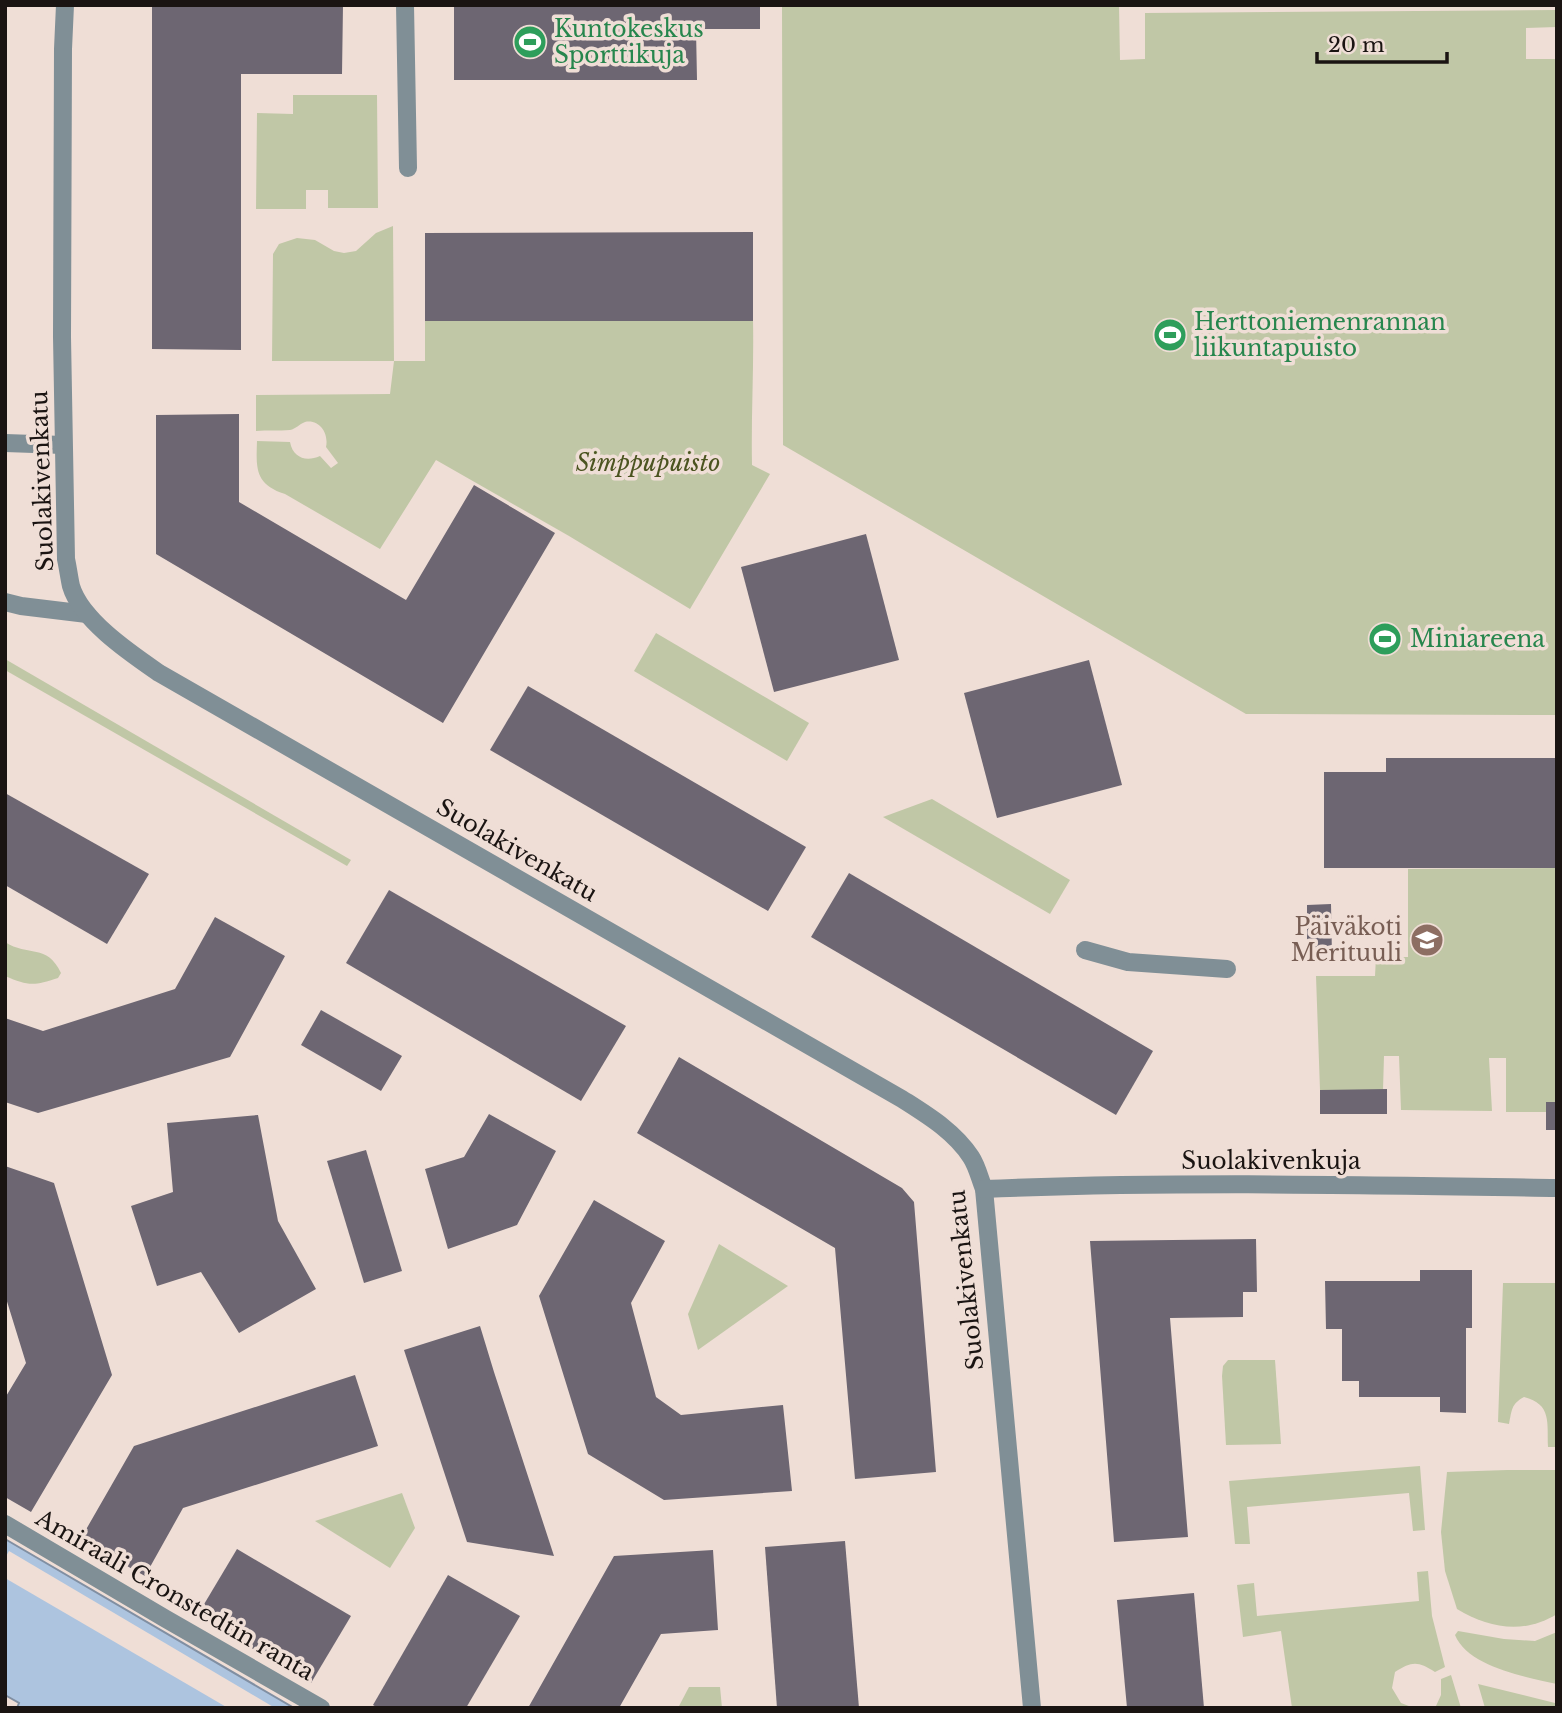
<svg xmlns="http://www.w3.org/2000/svg" width="1562" height="1713" viewBox="0 0 1562 1713" font-family="'Libre Baskerville',serif">
	<style>
		.green { fill: #c0c7a6 }
		.water { fill: #adc4df; stroke: #818fa2; stroke-width: 2 }
		.pier { fill: #efded6 }
		.building { fill: #6d6672 }
		.lines { fill: none; stroke-linecap: round; stroke-linejoin: round }
		.lane { stroke: #808f96; stroke-width: 18 }
		.street { stroke: #808f96; stroke-width: 18 }
		.labels { text-anchor: middle; dominant-baseline: central; stroke-width: 7; stroke-linejoin: round; paint-order: stroke }
		.leisure-label { font-size: 23px; fill: #27864d; stroke: #efded6; text-anchor: start }
		.park-label { font-size: 23px; font-style: italic; fill: #4b5420; stroke: #efded6 }
		.street-label { font-size: 23px; fill: #1a1412; stroke: #efded6 }
		.education-label { font-size: 23px; fill: #785e54; stroke: #efded6; text-anchor: end }
	</style>
	<rect width="100%" height="100%" fill="#efded6"/>
	<g class="green">
		<path d="M782 5H1119L1120 60 1145 59V13L1557 10V27L1526 28V59H1557V715L1246 714 783 445Z"/>
		<path d="M293 95H377L378 208H328V190H306V209H256L257 113 293 114Z"/>
		<path d="M393 226 394 361H425V321H753C754 369 751 417 752 465L770 474 690 609 569 536 436 460 380 549 285 494C255 484 256 469 257 441L290 442C293 458 306 462 320 456L331 468 338 463 326 447C329 434 320 419 305 422 299 424 296 429 290 430 279 431 267 430 256 431V395L390 394 394 361H272L273 254 279 244 297 238 315 240 334 251 344 253 356 251 376 233Z"/>
		<path d="M656 633 809 723 787 761 634 671Z"/>
		<path d="M5 659 351 860 347 866 5 670Z"/>
		<path d="M932 799 1070 880 1050 914 883 817Z"/>
		<path d="M1557 868V1102H1546V1112H1506V1058H1489L1492 1111 1401 1110 1399 1056H1384L1383 1090H1320L1316 976H1375L1376 957H1408V869Z"/>
		<path d="M5 942C28 957 47 943 61 973L58 978C34 986 28 986 5 976Z"/>
		<path d="M719 1244 788 1286 698 1350 688 1314Z"/>
		<path d="M1503 1283H1557V1447H1548C1547 1423 1552 1404 1524 1397 1511 1404 1512 1410 1509 1424L1498 1422Z"/>
		<path d="M1228 1360H1275L1281 1444 1226 1445 1222 1376 1223 1366Z"/>
		<path d="M1420 1466 1425 1530 1413 1531 1409 1493 1247 1507 1250 1544H1235L1229 1481Z"/>
		<path d="M1507 1470H1557V1614C1523 1635 1489 1628 1457 1609L1445 1571 1441 1532 1447 1472Z"/>
		<path d="M402 1493 415 1528 390 1568 315 1521Z"/>
		<path d="M1428 1571 1432 1616 1445 1667 1435 1672C1418 1661 1412 1661 1395 1672L1392 1688 1401 1703 1414 1708H1292L1281 1631 1243 1637 1237 1585 1254 1583 1257 1616 1419 1601 1417 1572Z"/>
		<path d="M1458 1631 1504 1639 1535 1641 1557 1632V1684C1526 1677 1468 1667 1455 1635Z"/>
		<path d="M1451 1675 1461 1708H1432L1436 1706 1441 1695V1679Z"/>
		<path d="M1478 1684 1555 1703 1557 1707 1485 1708Z"/>
		<path d="M689 1687H720L722 1708H678Z"/>
	</g>
	<path class="water" d="M5 1539 294 1708H17L19 1703 5 1695Z"/>
	<path class="pier" d="M9 1551 275 1708H228L5 1578V1558Z"/>
	<g class="building">
		<path d="M152 5H343L342 74H241V350L152 349Z"/>
		<path d="M454 5H760V29H696L697 80H454Z"/>
		<path d="M753 232V321H425V233Z"/>
		<path d="M239 414V502L406 600 474 485 555 533 443 723 156 554V415Z"/>
		<path d="M866 534 899 660 774 692 741 567Z"/>
		<path d="M1089 660 1122 785 997 818 964 693Z"/>
		<path d="M528 686 806 847 768 911 490 750Z"/>
		<path d="M1386 758H1557V868H1324V772H1386Z"/>
		<path d="M5 793 149 874 107 944 5 885Z"/>
		<path d="M849 873 1153 1051 1116 1115 811 937Z"/>
		<path d="M389 890 626 1026 581 1101 346 963Z"/>
		<path d="M1331 904 1332 957 1307 956V905Z"/>
		<path d="M215 917 285 956 230 1057 38 1113 5 1102V1018L43 1031 175 989Z"/>
		<path d="M321 1010 402 1056 381 1091 301 1045Z"/>
		<path d="M679 1057 902 1188 914 1202 936 1472 855 1479 835 1248 637 1133Z"/>
		<path d="M1387 1089V1114H1320V1090Z"/>
		<rect x="1546" y="1102" width="11" height="28"/>
		<path d="M489 1114 556 1151 517 1225 448 1249 425 1169 464 1157Z"/>
		<path d="M258 1115 278 1221 316 1289 239 1333 201 1272 157 1286 131 1206 173 1192 167 1123Z"/>
		<path d="M366 1150 402 1271 364 1283 327 1161Z"/>
		<path d="M5 1166 54 1183 112 1375 31 1512 5 1497V1398L26 1363 5 1295Z"/>
		<path d="M594 1200 665 1241 631 1303 656 1397 681 1415 783 1405 792 1491 664 1500 588 1454 539 1296Z"/>
		<path d="M1256 1239 1257 1292H1243V1317L1170 1318 1188 1537 1114 1542 1090 1241Z"/>
		<path d="M1420 1270H1472V1328H1466V1413L1440 1412V1397H1359V1381H1342V1329H1326L1325 1281H1420Z"/>
		<path d="M480 1326 494 1372 554 1556 467 1542 404 1350Z"/>
		<path d="M355 1375 378 1446 183 1508 145 1576 80 1540 134 1446Z"/>
		<path d="M845 1541 859 1708H777L765 1547Z"/>
		<path d="M237 1549 351 1616 311 1683 197 1616Z"/>
		<path d="M713 1550 718 1630 661 1634 619 1708H528L614 1556Z"/>
		<path d="M448 1575 520 1616 466 1708H378L373 1705Z"/>
		<path d="M1194 1593 1204 1708H1127L1117 1600Z"/>
	</g>
	<g class="lines">
		<g class="lane">
			<path d="M405 5 408 168"/>
			<path d="M5 443 63 445"/>
			<path d="M5 602 21 606 87 614"/>
			<path d="M1085 950 1128 962 1227 969"/>
			<path d="M5 1524 166 1619 321 1708"/>
		</g>
		<g class="street">
			<path d="M65 5 63 49 62 337 66 559C68 568 69 577 71 586 81 620 130 653 159 673L902 1099C927 1115 954 1131 971 1157 977 1166 980 1179 984 1189L1032 1708"/>
			<path d="M984 1189C1175 1181 1366 1185 1557 1188"/>
		</g>
	</g>
	<defs>
		<symbol id="stadium-disc" viewBox="-11 -11 22 22"><circle r="9.5" fill="#2e9e5b" stroke="#efded6"/><path d="M0-5a6.5 5 0 1 0 0 10a6.5 5 0 1 0 0-10ZM-3.5-1.8h7v3.6h-7Z" fill="#fff"/></symbol>
		<symbol id="school-disc" viewBox="-11 -11 22 22"><circle r="9.5" fill="#8d6e63" stroke="#efded6"/><path d="M0-5L7-2L0 1L-7-2ZM-4 1L0 2.5L4 1V4Q0 6-4 4Z" fill="#fff"/></symbol>
	</defs>
	<g fill-rule="evenodd">
		<use href="#stadium-disc" x="511" y="23" width="38" height="38"/>
		<use href="#stadium-disc" x="1151" y="316" width="38" height="38"/>
		<use href="#stadium-disc" x="1366" y="620" width="38" height="38"/>
		<use href="#school-disc" x="1408" y="921" width="38" height="38"/>
	</g>
	<g class="labels">
		<g class="leisure-label">
			<text x="554" y="29">Kuntokeskus<tspan x="554" dy="26">Sporttikuja</tspan></text>
			<text x="1194" y="322">Herttoniemenrannan<tspan x="1194" dy="26">liikuntapuisto</tspan></text>
			<text x="1410" y="639">Miniareena</text>
		</g>
		<g class="park-label">
			<text x="648" y="463">Simppupuisto</text>
		</g>
		<g class="street-label">
			<text transform="translate(42 481) rotate(-92)">Suolakivenkatu</text>
			<text transform="translate(517 850) rotate(30)">Suolakivenkatu</text>
			<text x="1271" y="1161">Suolakivenkuja</text>
			<text transform="translate(966 1280) rotate(-96)">Suolakivenkatu</text>
			<text transform="translate(175 1595) rotate(30)">Amiraali Cronstedtin ranta</text>
		</g>
		<g class="education-label">
			<text x="1402" y="927">Päiväkoti<tspan x="1402" dy="26">Merituuli</tspan></text>
		</g>
	</g>
	<rect width="1562" height="1713" fill="none" stroke="#1a1412" stroke-width="14"/>
	<path d="M1317 52v10h130v-10" fill="none" stroke="#1a1412" stroke-width="3.5"/>
	<text x="1328" y="52" font-size="21" fill="#1a1412" stroke="#efded6" stroke-width="5" paint-order="stroke">20 m</text>
</svg>
